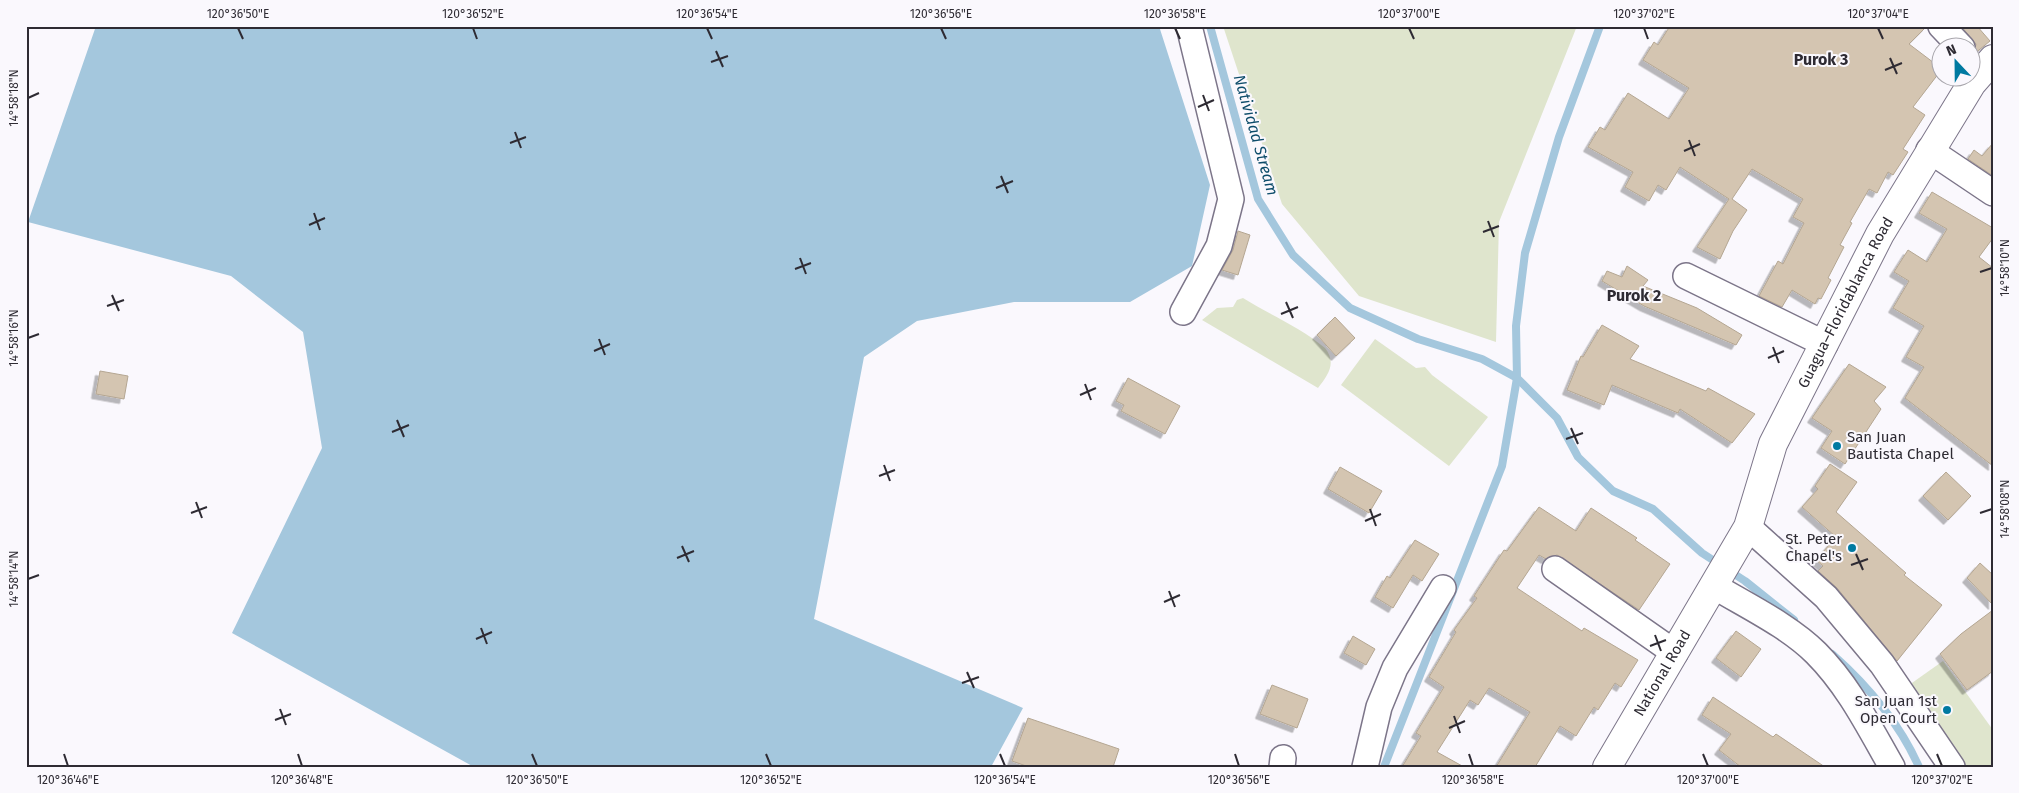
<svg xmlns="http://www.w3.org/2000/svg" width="2019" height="793" viewBox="0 0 2019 793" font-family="'Fira Sans',sans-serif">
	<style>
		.green { fill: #dfe5cd }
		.water { fill: #a4c7dd }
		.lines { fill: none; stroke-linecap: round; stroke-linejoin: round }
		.stream { stroke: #a4c7dd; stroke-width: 8 }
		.building { fill: #d4c5b1; stroke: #b4a692; filter: url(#shadow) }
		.street-casing { stroke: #7c7589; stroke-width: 28 }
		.secondary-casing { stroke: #7c7589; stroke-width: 30 }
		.street { stroke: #fff; stroke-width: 25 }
		.secondary { stroke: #fff; stroke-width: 28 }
		.ticks { fill: none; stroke: #2e2b33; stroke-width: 2 }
		.poi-dot { fill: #007aa1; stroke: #faf8fd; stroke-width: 2 }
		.labels { text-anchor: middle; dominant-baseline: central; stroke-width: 4; stroke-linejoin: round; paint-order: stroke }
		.street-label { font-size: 15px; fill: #2e2b33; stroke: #faf8fd }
		.poi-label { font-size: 15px; fill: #2e2b33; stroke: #faf8fd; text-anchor: end }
		.neighbourhood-label { font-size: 16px; font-weight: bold; fill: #2e2b33; stroke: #faf8fd }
		.water-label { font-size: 16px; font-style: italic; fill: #0d4c6a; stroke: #faf8fd }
		.neatline { fill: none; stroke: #2e2b33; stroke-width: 2 }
		.ticks-label { font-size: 12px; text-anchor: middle; fill: #2e2b33 }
	</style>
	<defs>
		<filter id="shadow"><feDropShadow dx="-4.5" dy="4.5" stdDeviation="0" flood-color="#0004"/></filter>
	</defs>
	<rect width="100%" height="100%" fill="#faf8fd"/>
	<g class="green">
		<path d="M1223 26H1577L1499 222 1496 342 1359 296 1282 204Z"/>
		<path d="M1243 298C1270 315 1300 327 1325 348 1337 363 1328 375 1318 388L1202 320 1217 308 1233 307 1237 300Z"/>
		<path d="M1375 339 1416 368 1425 367 1432 375 1488 417 1449 466 1341 385Z"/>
		<path d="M1943 661 1993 730V767H1956L1902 690Z"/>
	</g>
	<path class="water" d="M96 26H1159L1210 185 1192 266 1130 302H1014L917 321 864 357 814 619 1023 708 991 767H474L232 633 322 448 303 332 231 276 28 222Z"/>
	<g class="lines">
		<g class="stream">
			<path d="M1210 26 1258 199 1293 255 1350 308 1418 339 1482 359 1517 378 1557 418 1578 457 1613 491 1653 509 1702 553 1745 581 1794 620"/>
			<path d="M1832 654C1868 686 1900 724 1919 767"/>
			<path d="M1384 767 1502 466 1517 378 1516 326 1525 253 1559 137 1600 26"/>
		</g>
	</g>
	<g class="building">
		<path d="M1670 26H1927L1909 44 1942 69 1913 107 1925 115 1903 149 1908 152 1893 175 1888 172 1877 193 1869 189 1850 222 1852 223 1840 245 1844 247 1828 278 1831 280 1821 299 1818 298 1815 304 1792 290 1782 307 1759 296 1778 261 1783 264 1804 223 1793 217 1803 199 1752 169 1732 199 1747 210 1733 231 1720 259 1697 247 1729 199 1680 167 1666 190 1658 185 1649 201 1625 187 1633 172 1588 147 1600 127 1605 130 1628 93 1669 119 1689 88 1643 60 1654 42 1658 45Z"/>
		<path d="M1961 26H1977L1990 41 1974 54 1976 44Z"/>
		<path d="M1993 143V176L1968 159 1974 150 1982 156Z"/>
		<path d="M1932 192 1993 228V238L1979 257 1993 268V466L1905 398 1924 367 1906 357 1924 326 1893 308 1909 281 1894 272 1908 250 1927 262 1947 229 1919 213Z"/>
		<path d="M1238 231 1250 235 1238 275 1222 270 1233 250Z"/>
		<path d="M1627 266 1648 280 1643 286 1697 308 1742 335 1736 345 1644 306 1602 281 1607 271 1622 277Z"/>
		<path d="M1335 317 1355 338 1336 356 1317 335Z"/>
		<path d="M1602 325 1639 346 1630 359 1706 391 1708 388 1755 414 1732 443 1680 409 1678 413 1612 385 1604 405 1567 390 1581 356 1583 357Z"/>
		<path d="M1849 364 1886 387 1874 401 1881 409 1845 464 1821 448 1832 431 1812 418Z"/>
		<path d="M100 371 128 376 124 399 96 394Z"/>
		<path d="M1128 378 1180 406 1165 434 1121 411 1124 405 1116 401Z"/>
		<path d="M1830 464 1857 482 1836 512 1906 573 1904 575 1942 605 1897 661 1837 588 1818 571 1823 566 1816 560 1836 537 1802 507 1818 489 1815 486Z"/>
		<path d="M1340 467 1382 491 1369 513 1328 489Z"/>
		<path d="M1946 472 1971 496 1948 520 1923 496Z"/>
		<path d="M1539 507 1576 531 1591 508 1637 538 1635 540 1670 564 1639 610 1557 555 1546 559 1539 555 1517 588 1582 631 1584 628 1638 660 1621 687 1615 683 1598 710 1594 707 1576 736 1560 726 1535 767H1496L1530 712 1489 688 1478 705 1470 700 1437 752 1464 767H1402L1421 736 1416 733 1444 687 1429 677 1456 632 1454 630 1477 598 1474 596 1504 550 1507 551Z"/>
		<path d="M1415 540 1439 554 1422 581 1413 575 1393 608 1375 597 1387 576 1390 578Z"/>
		<path d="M1980 563 1993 575V605L1967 578Z"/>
		<path d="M1993 610V671L1967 690 1940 654 1961 634Z"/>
		<path d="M1736 631 1761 649 1741 677 1716 658Z"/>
		<path d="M1353 636 1375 649 1366 665 1344 653Z"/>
		<path d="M1272 685 1308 699 1297 728 1260 714Z"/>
		<path d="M1713 697 1773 737 1776 734 1825 767H1741L1719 750 1731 734 1702 715Z"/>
		<path d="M1028 718 1119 749 1113 767H1029L1012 761Z"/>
	</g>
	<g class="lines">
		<defs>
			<g id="street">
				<path d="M1941 26 1962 48"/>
				<path d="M1929 150 1993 193"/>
				<path d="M1686 276 1825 344"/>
				<path d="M1183 312 1219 246 1231 199 1189 26"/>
				<path d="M1748 527 1826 597 1882 664 1952 767"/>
				<path d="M1555 569 1675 653"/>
				<path d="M1714 586C1747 606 1789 626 1816 653 1849 686 1869 727 1892 767"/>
				<path d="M1282 767 1283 758"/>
				<path d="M1365 767 1379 707 1395 668 1443 588"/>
			</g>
			<g id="secondary">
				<path id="s1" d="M1607 767 1748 527 1773 444 1880 234 1972 83 1993 59"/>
			</g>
		</defs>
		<use href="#street" class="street-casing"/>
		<use href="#secondary" class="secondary-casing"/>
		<use href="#street" class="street"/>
		<use href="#secondary" class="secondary"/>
	</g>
	<path class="ticks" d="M238 28 243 39M473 28 477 39M707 28 712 39M941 28 946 39M1175 28 1180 39M1409 28 1414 39M1644 28 1648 39M1878 28 1883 39M716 51 723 67M1890 58 1897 74M711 62 728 56M1885 70 1902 63M1203 95 1209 111M28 98 39 93M1198 107 1214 100M515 132 521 148M1689 140 1695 156M510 143 526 137M1684 151 1700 144M1001 176 1008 193M996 188 1013 181M314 213 320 230M1488 221 1494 237M309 225 325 218M1483 232 1499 226M800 258 806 274M795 269 811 263M1980 272 1992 268M112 295 119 311M1286 302 1293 318M107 306 124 300M1281 314 1298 307M28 338 39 334M599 339 605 355M1773 347 1779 363M594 351 610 344M1768 358 1784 351M1085 384 1091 400M1080 395 1096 388M397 420 404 437M1571 428 1578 444M392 432 409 425M1566 439 1583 433M884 465 890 481M879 476 895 470M196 502 202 518M1370 509 1376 526M191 513 207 507M1980 513 1992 509M1365 521 1381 514M682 546 689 562M1856 554 1863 570M677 558 694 551M1851 565 1868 559M28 579 39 575M1169 591 1175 607M1164 602 1180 595M481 628 487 644M1655 635 1661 651M476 639 492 632M1650 646 1666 640M967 672 974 688M962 683 979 677M280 709 286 725M1454 716 1460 733M275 720 291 714M1449 728 1465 721M64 754 68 766M298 754 302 766M532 754 537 766M766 754 771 766M1000 754 1005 766M1235 754 1239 766M1469 754 1473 766M1703 754 1708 766M1937 754 1942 766"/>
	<g class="poi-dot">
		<circle cx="1837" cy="446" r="5"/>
		<circle cx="1852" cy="548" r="5"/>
		<circle cx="1947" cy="710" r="5"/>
	</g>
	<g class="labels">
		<g class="street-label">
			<text stroke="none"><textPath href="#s1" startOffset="524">Guagua–Floridablanca Road</textPath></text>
			<text stroke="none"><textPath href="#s1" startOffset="109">National Road</textPath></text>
		</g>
		<g class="poi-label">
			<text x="1847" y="437" text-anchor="start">San Juan<tspan x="1847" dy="17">Bautista Chapel</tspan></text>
			<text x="1842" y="539">St. Peter<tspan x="1842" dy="17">Chapel's</tspan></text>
			<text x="1937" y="701">San Juan 1st<tspan x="1937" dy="17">Open Court</tspan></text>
		</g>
		<g class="neighbourhood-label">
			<text x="1821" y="59">Purok 3</text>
			<text x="1634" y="295">Purok 2</text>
		</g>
		<g class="water-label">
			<text transform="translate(1256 135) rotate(74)">Natividad Stream</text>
		</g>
	</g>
	<rect width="2019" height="793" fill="none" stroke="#faf8fd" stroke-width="55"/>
	<g transform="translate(1956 62) rotate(338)"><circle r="24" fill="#faf8fd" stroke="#a8a6ac"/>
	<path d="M0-4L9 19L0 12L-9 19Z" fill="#007aa1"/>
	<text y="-8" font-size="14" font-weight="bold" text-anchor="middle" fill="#2e2b33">N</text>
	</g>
	<rect x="28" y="28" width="1964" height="738" class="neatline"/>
	<g class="ticks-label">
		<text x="238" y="18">120°36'50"E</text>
		<text x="473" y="18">120°36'52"E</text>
		<text x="707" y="18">120°36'54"E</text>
		<text x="941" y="18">120°36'56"E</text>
		<text x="1175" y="18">120°36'58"E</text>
		<text x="1409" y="18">120°37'00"E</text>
		<text x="1644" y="18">120°37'02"E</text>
		<text x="1878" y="18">120°37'04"E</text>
		<text transform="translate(14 98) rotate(-90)" y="4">14°58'18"N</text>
		<text transform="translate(2005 268) rotate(-90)" y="4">14°58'10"N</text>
		<text transform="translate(14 338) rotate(-90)" y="4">14°58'16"N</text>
		<text transform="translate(2005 509) rotate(-90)" y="4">14°58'08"N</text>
		<text transform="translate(14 579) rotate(-90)" y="4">14°58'14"N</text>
		<text x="68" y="784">120°36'46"E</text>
		<text x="302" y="784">120°36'48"E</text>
		<text x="537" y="784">120°36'50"E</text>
		<text x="771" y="784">120°36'52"E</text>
		<text x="1005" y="784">120°36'54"E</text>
		<text x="1239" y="784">120°36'56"E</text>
		<text x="1473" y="784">120°36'58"E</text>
		<text x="1708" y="784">120°37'00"E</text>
		<text x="1942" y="784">120°37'02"E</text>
	</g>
</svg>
